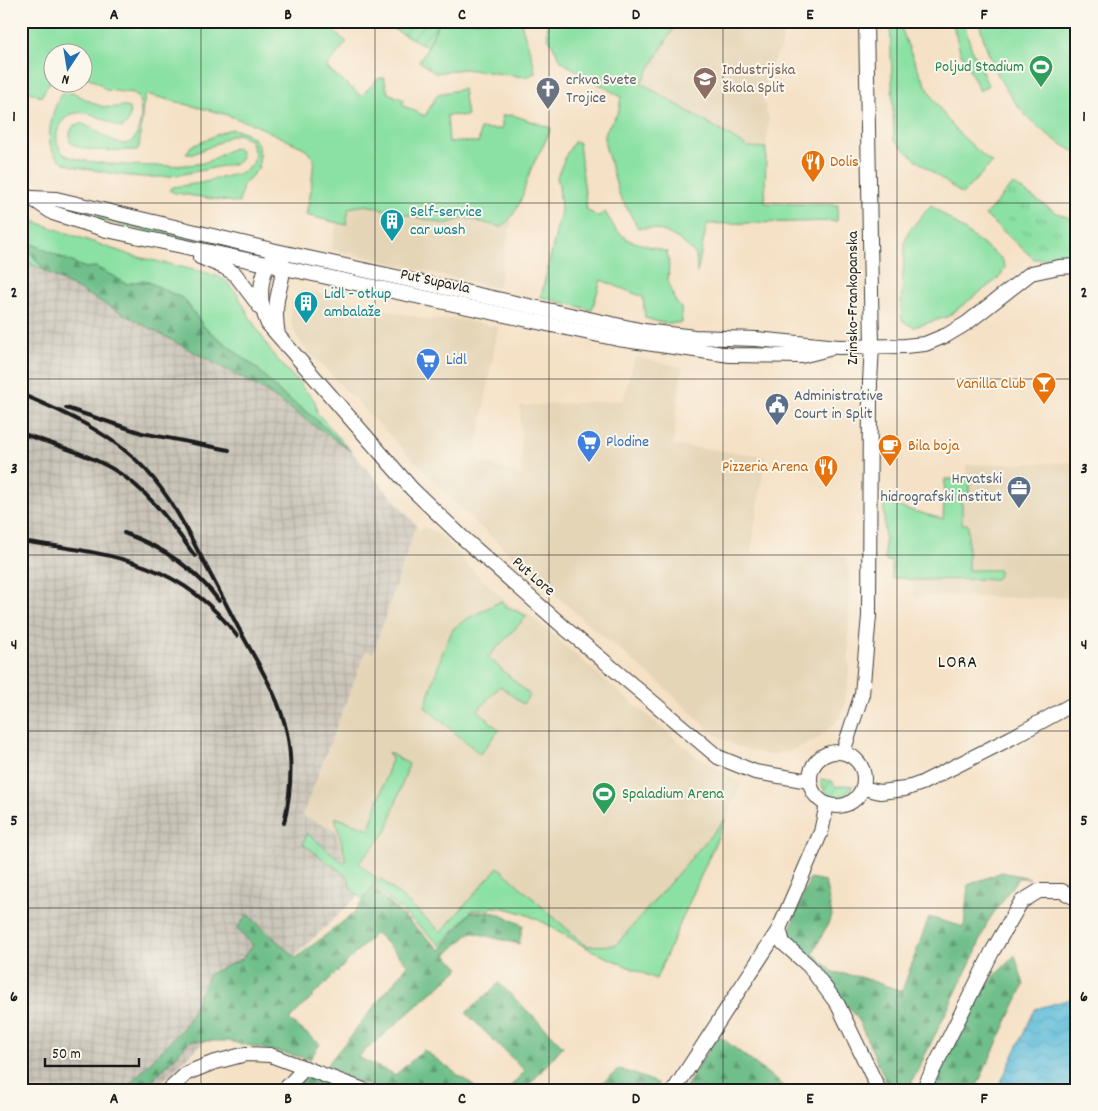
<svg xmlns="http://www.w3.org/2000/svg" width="1098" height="1111" viewBox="0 0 1098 1111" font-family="Dekko,sans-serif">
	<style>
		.built { fill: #e5d5b7 }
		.industrial { fill: url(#industrial-grid) }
		.grass { fill: #8be1a4; stroke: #547e60 }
		.forest { fill: url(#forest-firs); stroke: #466e53 }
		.park { fill: url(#park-tufts); stroke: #547e60 }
		.garden { fill: url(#garden-furrows); stroke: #547e60 }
		.water { fill: url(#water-waves); stroke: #3c6c7a }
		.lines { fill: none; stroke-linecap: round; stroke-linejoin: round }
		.street-casing { stroke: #3d3a36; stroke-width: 16 }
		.street { stroke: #fff; stroke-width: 14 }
		.rail { stroke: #1c1c1c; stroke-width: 4 }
		.grid { fill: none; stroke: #1c1c1c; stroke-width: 1; stroke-opacity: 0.55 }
		.labels { text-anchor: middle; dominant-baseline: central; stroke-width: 4; stroke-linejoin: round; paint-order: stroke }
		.leisure-label { font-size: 16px; fill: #27864d; stroke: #fbf7ec; text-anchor: end }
		.education-label { font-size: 16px; fill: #785e54; stroke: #fbf7ec; text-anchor: start }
		.worship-label { font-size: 16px; fill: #5b616d; stroke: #fbf7ec; text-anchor: start }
		.food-label { font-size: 16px; fill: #c56008; stroke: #fbf7ec; text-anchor: start }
		.culture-label { font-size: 16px; fill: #0d838f; stroke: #fbf7ec; text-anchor: start }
		.street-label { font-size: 16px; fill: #1c1c1c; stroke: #fbf7ec }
		.shop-label { font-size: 16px; fill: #366cbe; stroke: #fbf7ec; text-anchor: start }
		.service-label { font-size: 16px; fill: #4e5e75; stroke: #fbf7ec; text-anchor: start }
		.neighbourhood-label { font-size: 18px; letter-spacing: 1px; fill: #1c1c1c; stroke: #fbf7ec }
		.neatline { fill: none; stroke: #1c1c1c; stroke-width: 2 }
		.grid-label { font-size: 16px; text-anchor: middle; font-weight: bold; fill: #1c1c1c }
	</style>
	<defs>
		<pattern id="industrial-grid" width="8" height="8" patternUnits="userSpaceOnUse" patternTransform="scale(1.25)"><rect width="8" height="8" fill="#c9c3b8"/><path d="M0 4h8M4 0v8" fill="none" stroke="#aca79e"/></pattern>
		<pattern id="forest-firs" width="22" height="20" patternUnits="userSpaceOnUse" patternTransform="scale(1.25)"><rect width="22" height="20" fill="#70bf8a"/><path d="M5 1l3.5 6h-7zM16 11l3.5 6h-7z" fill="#5b9a70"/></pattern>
		<pattern id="park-tufts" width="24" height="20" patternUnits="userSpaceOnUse" patternTransform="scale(1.25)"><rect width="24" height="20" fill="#8be1a4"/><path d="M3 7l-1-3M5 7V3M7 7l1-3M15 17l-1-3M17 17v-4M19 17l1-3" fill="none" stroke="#77c08d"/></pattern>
		<pattern id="garden-furrows" width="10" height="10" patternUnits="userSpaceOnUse" patternTransform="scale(1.25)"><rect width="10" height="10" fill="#8be1a4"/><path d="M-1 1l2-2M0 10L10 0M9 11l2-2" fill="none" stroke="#77c08d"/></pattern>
		<pattern id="water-waves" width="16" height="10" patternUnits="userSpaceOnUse" patternTransform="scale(1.25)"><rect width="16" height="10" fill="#5bbbd9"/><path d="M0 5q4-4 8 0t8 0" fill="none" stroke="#4fa0ba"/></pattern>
	</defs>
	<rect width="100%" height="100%" fill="#fbf7ec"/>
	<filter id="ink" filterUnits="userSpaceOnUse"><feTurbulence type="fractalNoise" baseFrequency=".02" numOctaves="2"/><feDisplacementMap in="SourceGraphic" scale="10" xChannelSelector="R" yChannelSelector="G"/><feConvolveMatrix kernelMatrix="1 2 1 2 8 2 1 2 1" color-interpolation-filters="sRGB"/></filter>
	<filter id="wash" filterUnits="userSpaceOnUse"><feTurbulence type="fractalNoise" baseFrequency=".0096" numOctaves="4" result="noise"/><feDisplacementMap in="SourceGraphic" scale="20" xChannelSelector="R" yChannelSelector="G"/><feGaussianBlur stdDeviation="1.12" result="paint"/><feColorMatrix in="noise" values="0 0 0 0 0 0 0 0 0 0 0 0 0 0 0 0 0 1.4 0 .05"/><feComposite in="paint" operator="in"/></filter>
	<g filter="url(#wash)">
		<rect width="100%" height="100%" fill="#f5e1c6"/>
		<g class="built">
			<path d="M678 21H786L782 45 766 75 763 99 769 119 766 148 748 147 641 83Z"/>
			<path d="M366 205 445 224 465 218 501 227 512 218 498 288 331 249 337 222 346 224 349 208Z"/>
			<path d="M313 292 428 320 459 319 498 327 475 459 522 476 520 406 623 400 635 357 682 367 673 445 765 456 751 553 845 555 849 575V675L844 707 836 723 817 739 790 751 769 755 738 747 711 732 662 685 586 622 464 512 302 345 295 333 290 316 292 301 299 296Z"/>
			<path d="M1077 462V598L914 596 913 580H908L920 512 943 519 945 479H966V465Z"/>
			<path d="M416 525 419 530 425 528 430 529 443 537 471 569 509 604 529 614 600 676 696 756 742 783 656 979 589 948 546 923 502 907H490V910H472L441 946 344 861 336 830 302 816 366 649 373 652Z"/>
		</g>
		<path class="industrial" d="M21 258 262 389 352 452 416 525 373 653 366 650 302 816 336 830 344 861 371 884 153 1090H21Z"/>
		<g class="grass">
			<path d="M21 21H320L347 42 326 67 361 96 379 78H384L388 93 404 100 402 105 425 116 438 94 463 89 467 116 447 115 449 142H479L480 129H502V116L513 115 551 128C546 142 538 154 532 167 522 190 523 210 501 227L465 218 445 224 366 205 349 208 346 225 306 215 311 190 314 159 304 148 255 125 224 114 146 94 143 106 139 147 137 150C120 150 83 154 70 142V132L74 125C76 125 80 124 82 124 97 127 129 162 138 131 142 119 142 108 138 96L133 93 106 90 97 82 83 75 82 52H52V78L41 97 21 88Z"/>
			<path d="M439 21H521C524 39 534 56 535 73L526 77 464 69 435 73 419 61 428 47Z"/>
			<path d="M547 21H678L641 83 748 147 766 148 765 203 838 205 837 221 707 224 697 273 696 255C681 238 661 226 638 228L619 194 605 145C603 126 612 125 619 110 620 107 620 101 621 97L562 62 548 37Z"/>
			<path d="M890 21H899C910 55 933 106 957 131 968 142 980 153 992 163L962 194 920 163 894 140Z"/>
			<path d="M952 21H963L972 50 988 85 980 91 960 51Z"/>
			<path d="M979 21H1077V153C1021 124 993 81 979 21Z"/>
			<path d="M74 93C92 102 102 111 123 106L129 108C131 117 129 123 122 128 115 126 111 123 105 120 85 109 64 108 57 133 56 140 58 149 64 154 83 167 179 168 203 163 214 160 223 152 234 148L239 149 241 153V159L235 164C214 167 193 173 171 176 147 179 122 176 99 171 88 168 71 168 62 161 40 147 52 112 61 94Z"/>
			<path d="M232 129 245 132 253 138 258 145 260 155 258 169 243 185 239 203 175 193 169 190 173 187 201 183 244 172 253 164 255 153 250 140 238 134 232 135 214 145 193 154H186L191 146C206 142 218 132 232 129Z"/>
			<path d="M574 142 579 143 587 210 598 217 605 212 616 230 628 240 667 252 669 261 668 282 675 301 681 308 682 323H662L645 318 643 297 601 280 592 310 541 297 561 211 559 185 557 177 567 153Z"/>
			<path d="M931 205 1002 259 1005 267 1000 277 947 317 914 327 907 324 902 320 901 307 905 242 908 232Z"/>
			<path d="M82 212 242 248 241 254 81 215Z"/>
			<path d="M21 217 130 255 211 274 224 279 236 292 252 321 274 356 315 401 317 413 352 452 312 416 279 392 260 371 204 327 184 299 144 280 127 284 96 267 85 268 21 239Z"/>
			<path d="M21 241 46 272 21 258Z"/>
			<path d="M945 479H969V494H962V524H968V570H999V576L996 579 913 580H908L906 578H892V562L885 560 884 503 943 519Z"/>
			<path d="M501 601 507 607 527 616 488 657 530 695 523 704 500 686 478 710 499 730 480 754 425 707 442 654 453 629 465 620Z"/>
			<path d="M388 752 409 764 386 832 359 863 377 879 363 900 350 888 348 877 303 844 307 833 344 863 346 860 335 817 369 829 392 759Z"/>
			<path d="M726 818 656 979C634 969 611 960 589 949 558 932 527 907 490 907V910H472L441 946 374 886 381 879 441 932 498 867 586 946 616 945Z"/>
		</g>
		<g class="forest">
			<path d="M21 239 85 268 96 267 127 284 144 280 184 299 204 327 260 371 279 392 312 416 352 452 262 389 46 272 21 241Z"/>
			<path d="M1002 872 1030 878H1018L987 923 976 951 908 1090H890L857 1017 795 945 789 932 810 878 825 881 832 916 813 953 833 972 860 977 902 991 929 917 964 927 968 885Z"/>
			<path d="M372 887 440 950 471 912 496 913 523 925 519 944 471 932 446 955 460 968 358 1057 395 1075 424 1050 479 1090H382L349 1079 327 1065 408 965 376 933 289 1020 320 1044 310 1059 228 1041H190L143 1090H124L185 1026 209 974 242 959 253 945 237 929 247 914 296 958 353 914Z"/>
			<path d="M1015 955 1024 985 975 1090H933L931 1088 985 986Z"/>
			<path d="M499 983 563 1046 525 1090H507L525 1071 466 1013Z"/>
			<path d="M718 1035 789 1090H684Z"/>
			<path d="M620 1069 658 1083 656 1090H592Z"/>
			<path d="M308 1074 340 1090H293Z"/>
		</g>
		<path class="park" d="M1013 184 1055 212 1077 221V257L1034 259 985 215Z"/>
		<g class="garden">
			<path d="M378 21H439L428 47Z"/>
			<path d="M821 779 832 781 836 787 845 785 853 786C843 804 822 799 821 779Z"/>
		</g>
		<path class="water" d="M1077 990V1083L1073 1090H997L1035 1009 1070 999Z"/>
	</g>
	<g filter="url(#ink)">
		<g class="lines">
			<defs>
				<g id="street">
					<path d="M21 195 31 198 53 213 107 230 618 339 730 355 801 356 829 349"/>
					<path d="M31 198 56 199 276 251 644 331 694 337 756 339 839 347 905 346 925 344 947 335 967 323 1031 273 1059 267 1077 266"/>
					<path d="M200 257 224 267 235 274 260 307"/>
					<path d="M272 257C258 279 258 301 268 324L412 489 462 537 566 629 718 757 755 772 809 781"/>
					<path d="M278 335C276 323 275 312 277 300 279 287 285 273 282 260"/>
					<circle cx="837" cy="779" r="27"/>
					<path d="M843 752 862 694 869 616 870 382 872 346 866 21"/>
					<path d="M863 788 880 792 905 789 922 783 1011 738 1077 702"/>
					<path d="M779 929 783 943 809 966 838 1005 879 1090"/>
					<path d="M169 1090 187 1073 212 1063 246 1054 270 1055 364 1090"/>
					<path d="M284 1090 305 1068"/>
					<path d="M674 1090 779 929 821 832 827 804"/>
					<path d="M923 1090 992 952 1021 902 1039 891H1062L1077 899"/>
				</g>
			</defs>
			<use href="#street" class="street-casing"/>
			<use href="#street" class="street"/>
			<g class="rail">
				<path d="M21 394C66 413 113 434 146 470 169 495 184 524 199 553 212 577 225 602 238 627 256 661 279 695 287 733 293 763 291 793 284 823"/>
				<path d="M66 408 142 433 229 450"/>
				<path d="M21 433C51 444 83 452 111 468 147 488 171 523 195 556"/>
				<path d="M124 533C162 547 195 568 219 601"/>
				<path d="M21 541C109 554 180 560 237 636"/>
			</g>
		</g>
	</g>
	<path class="grid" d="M201 21V1090M375 21V1090M549 21V1090M723 21V1090M897 21V1090M21 203H1077M21 379H1077M21 555H1077M21 731H1077M21 908H1077"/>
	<defs>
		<symbol id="stadium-pin" viewBox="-11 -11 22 30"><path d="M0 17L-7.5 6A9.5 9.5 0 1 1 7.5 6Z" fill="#2e9e5b" stroke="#fbf7ec"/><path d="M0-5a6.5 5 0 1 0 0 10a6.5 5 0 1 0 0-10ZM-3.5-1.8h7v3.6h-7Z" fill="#fff"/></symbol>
		<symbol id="school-pin" viewBox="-11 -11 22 30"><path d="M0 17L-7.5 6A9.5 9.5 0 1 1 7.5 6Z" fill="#8d6e63" stroke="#fbf7ec"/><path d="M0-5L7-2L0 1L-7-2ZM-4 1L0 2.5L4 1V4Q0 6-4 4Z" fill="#fff"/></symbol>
		<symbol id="church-pin" viewBox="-11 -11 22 30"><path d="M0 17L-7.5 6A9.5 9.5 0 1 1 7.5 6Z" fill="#6b7280" stroke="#fbf7ec"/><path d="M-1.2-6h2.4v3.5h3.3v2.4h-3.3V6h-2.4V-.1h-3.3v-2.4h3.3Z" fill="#fff"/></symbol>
		<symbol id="restaurant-pin" viewBox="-11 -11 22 30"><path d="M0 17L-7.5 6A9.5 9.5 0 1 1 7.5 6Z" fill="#e8710a" stroke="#fbf7ec"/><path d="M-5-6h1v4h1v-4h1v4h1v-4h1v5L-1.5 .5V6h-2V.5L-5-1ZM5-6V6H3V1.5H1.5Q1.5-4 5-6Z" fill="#fff"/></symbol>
		<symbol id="building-pin" viewBox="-11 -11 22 30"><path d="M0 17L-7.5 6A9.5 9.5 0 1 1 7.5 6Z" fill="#0f9aa8" stroke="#fbf7ec"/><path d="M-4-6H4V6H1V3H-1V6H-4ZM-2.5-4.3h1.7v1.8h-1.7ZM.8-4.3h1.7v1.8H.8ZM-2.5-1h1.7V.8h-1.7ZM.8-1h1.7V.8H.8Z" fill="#fff"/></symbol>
		<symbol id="supermarket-pin" viewBox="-11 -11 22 30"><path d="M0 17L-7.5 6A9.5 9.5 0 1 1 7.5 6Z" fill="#3f7fe0" stroke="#fbf7ec"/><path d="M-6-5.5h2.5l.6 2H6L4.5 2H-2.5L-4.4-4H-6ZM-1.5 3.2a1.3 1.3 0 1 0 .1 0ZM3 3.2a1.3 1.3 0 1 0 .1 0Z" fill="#fff"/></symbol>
		<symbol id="bar-pin" viewBox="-11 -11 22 30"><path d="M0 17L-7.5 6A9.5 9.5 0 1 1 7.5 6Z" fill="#e8710a" stroke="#fbf7ec"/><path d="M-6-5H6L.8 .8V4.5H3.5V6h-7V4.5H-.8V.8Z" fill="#fff"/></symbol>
		<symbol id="civic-pin" viewBox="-11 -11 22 30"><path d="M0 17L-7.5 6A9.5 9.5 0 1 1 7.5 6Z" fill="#5c6f8a" stroke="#fbf7ec"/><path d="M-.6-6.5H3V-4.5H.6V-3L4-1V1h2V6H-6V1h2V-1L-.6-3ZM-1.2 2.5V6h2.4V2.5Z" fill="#fff"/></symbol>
		<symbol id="cafe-pin" viewBox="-11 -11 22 30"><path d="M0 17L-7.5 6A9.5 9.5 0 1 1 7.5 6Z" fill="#e8710a" stroke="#fbf7ec"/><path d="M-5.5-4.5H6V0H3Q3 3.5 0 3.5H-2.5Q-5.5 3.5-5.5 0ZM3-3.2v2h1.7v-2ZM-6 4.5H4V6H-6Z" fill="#fff"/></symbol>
		<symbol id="office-pin" viewBox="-11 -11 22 30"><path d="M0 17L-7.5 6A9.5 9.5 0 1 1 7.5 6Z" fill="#5c6f8a" stroke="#fbf7ec"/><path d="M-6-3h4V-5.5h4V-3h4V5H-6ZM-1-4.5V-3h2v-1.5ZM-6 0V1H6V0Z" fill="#fff"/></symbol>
	</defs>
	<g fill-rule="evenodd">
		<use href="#stadium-pin" x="1027" y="53" width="28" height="38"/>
		<use href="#school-pin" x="691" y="65" width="28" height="38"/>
		<use href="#church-pin" x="534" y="75" width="28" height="38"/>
		<use href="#restaurant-pin" x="799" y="148" width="28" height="38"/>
		<use href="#building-pin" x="378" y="207" width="28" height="38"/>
		<use href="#building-pin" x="292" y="289" width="28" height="38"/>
		<use href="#supermarket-pin" x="414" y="346" width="28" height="38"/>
		<use href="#bar-pin" x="1030" y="370" width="28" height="38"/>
		<use href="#civic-pin" x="763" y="391" width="28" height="38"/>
		<use href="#supermarket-pin" x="575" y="428" width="28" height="38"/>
		<use href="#cafe-pin" x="876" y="432" width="28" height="38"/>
		<use href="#restaurant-pin" x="812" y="453" width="28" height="38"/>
		<use href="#office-pin" x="1005" y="474" width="28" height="38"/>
		<use href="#stadium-pin" x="590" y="780" width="28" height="38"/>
	</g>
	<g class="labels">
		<g class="leisure-label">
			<text x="1024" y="67">Poljud Stadium</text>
			<text x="622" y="794" text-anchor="start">Spaladium Arena</text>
		</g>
		<g class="education-label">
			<text x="722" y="70">Industrijska<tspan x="722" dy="18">škola Split</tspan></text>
		</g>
		<g class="worship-label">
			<text x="566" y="80">crkva Svete<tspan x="566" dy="18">Trojice</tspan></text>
		</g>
		<g class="food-label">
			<text x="830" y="162">Dolis</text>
			<text x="1026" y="384" text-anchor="end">Vanilla Club</text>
			<text x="908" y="446">Bila boja</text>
			<text x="808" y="467" text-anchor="end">Pizzeria Arena</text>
		</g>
		<g class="culture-label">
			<text x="410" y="212">Self-service<tspan x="410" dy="18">car wash</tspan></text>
			<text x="324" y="294">Lidl - otkup<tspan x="324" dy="18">ambalaže</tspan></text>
		</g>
		<g class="street-label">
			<text transform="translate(435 282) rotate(12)">Put Supavla</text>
			<text transform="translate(853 298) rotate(-90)">Zrinsko-Frankopanska</text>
			<text transform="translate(533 577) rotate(41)">Put Lore</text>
		</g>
		<g class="shop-label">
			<text x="446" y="360">Lidl</text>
			<text x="606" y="442">Plodine</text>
		</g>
		<g class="service-label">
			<text x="794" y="396">Administrative<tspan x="794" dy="18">Court in Split</tspan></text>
			<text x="1002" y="479" text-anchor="end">Hrvatski<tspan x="1002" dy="18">hidrografski institut</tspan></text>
		</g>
		<g class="neighbourhood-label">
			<text x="958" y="663">LORA</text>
		</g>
	</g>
	<rect width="1098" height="1111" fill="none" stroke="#fbf7ec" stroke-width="55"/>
	<g transform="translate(68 68) rotate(192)"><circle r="24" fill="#fbf7ec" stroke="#a29f99"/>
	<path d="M0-4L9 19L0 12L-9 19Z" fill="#1f6fb2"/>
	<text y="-8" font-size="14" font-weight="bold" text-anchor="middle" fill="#1c1c1c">N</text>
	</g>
	<path d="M45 1058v8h94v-8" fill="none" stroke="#1c1c1c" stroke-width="2.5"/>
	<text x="52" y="1058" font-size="15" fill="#1c1c1c" stroke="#fbf7ec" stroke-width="4" paint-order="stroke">50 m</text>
	<rect x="28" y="28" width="1042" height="1056" class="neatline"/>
	<g class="grid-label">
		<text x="114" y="19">A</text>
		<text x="288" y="19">B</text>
		<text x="462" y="19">C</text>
		<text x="636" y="19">D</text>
		<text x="810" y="19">E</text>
		<text x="984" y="19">F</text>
		<text x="14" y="121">1</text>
		<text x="1084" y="121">1</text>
		<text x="14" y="297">2</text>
		<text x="1084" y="297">2</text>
		<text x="14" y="473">3</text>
		<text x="1084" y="473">3</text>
		<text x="14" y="649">4</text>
		<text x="1084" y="649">4</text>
		<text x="14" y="825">5</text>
		<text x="1084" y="825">5</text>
		<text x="14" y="1001">6</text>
		<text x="1084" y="1001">6</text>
		<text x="114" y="1103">A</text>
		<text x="288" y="1103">B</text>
		<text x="462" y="1103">C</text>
		<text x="636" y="1103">D</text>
		<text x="810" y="1103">E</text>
		<text x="984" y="1103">F</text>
	</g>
</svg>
